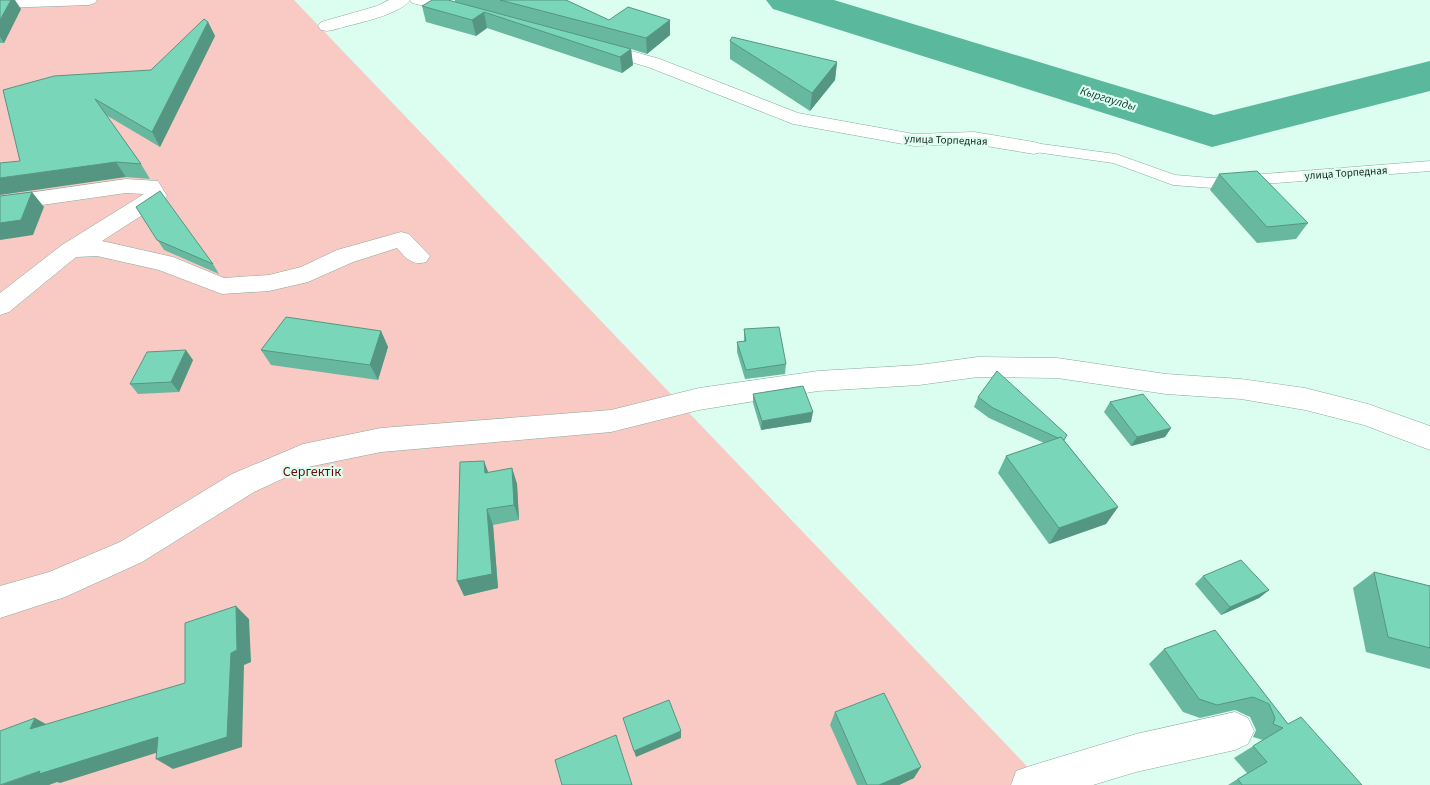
<svg xmlns="http://www.w3.org/2000/svg" width="1430" height="785" viewBox="0 0 1430 785" font-family="'Source Sans 3',sans-serif">
	<style>
		.green { fill: #f9cac4 }
		.lines { fill: none; stroke-linecap: round; stroke-linejoin: round }
		.river { fill: #5ab89c; fill-rule: evenodd }
		.service-casing { stroke: #88a89d; stroke-width: 1 }
		.minor-casing { stroke: #88a89d; stroke-width: 1 }
		.service { fill: #fff; fill-rule: evenodd }
		.minor { fill: #fff; fill-rule: evenodd }
		.wall { fill: #68b89f }
		.shaded-wall { fill: #559682 }
		.building { fill: #79d6b9; stroke: #559682 }
		.labels { text-anchor: middle; dominant-baseline: central; stroke-width: 4.5; stroke-linejoin: round; paint-order: stroke }
		.far-street-label { font-size: 11px; fill: #182520; stroke: #dcfef1 }
		.far-water-label { font-size: 12px; font-style: italic; fill: #194236; stroke: #dcfef1 }
		.park-label { font-size: 14px; fill: #6b0a0d; stroke: #dcfef1 }
	</style>
	<rect width="100%" height="100%" fill="#dcfef1"/>
	<path class="green" d="M0 0H294L1045 785H0Z"/>
	<g class="lines">
		<path class="river" d="M766 0H834L1214 115 1430 61V91L1212 147 773 9Z"/>
		<defs>
			<path id="service" d="M1034 143 1116 154 1175 175 1212 178 1430 161V171L1212 188 1173 185 1113 163 1028 151 1026 148 1028 145Z"/>
			<g id="minor">
				<path d="M0 0H97L95 3 89 5 0 8Z"/>
				<path d="M389 0H439L471 7 473 11 471 15 465 16 412 3 410 0C399 16 352 24 333 30L327 31 321 30 318 26 321 22 377 6Z"/>
				<path d="M596 41 660 59 798 113 914 134 974 132 1034 142 1041 144 1044 148 1041 152 1034 154 974 144 914 146 793 124 648 67 590 50 587 46 590 42Z"/>
				<path d="M126 179 158 181 167 196 164 201 102 241 173 257 224 278 269 275 301 267 337 250 401 232 409 234 430 256 426 262C412 266 406 258 397 248L353 262 308 282 269 291 222 294 159 270 97 256 76 257 9 312 0 315V293L62 245 144 194 126 193 0 211V197Z"/>
				<path d="M978 357 1057 358 1166 374 1241 379 1305 388 1368 404 1430 426V450L1364 425 1305 410 1241 399 1166 394 1057 378 978 377 919 385 818 391 699 410 611 432 381 452 308 467 254 492 142 562 65 597 0 618V586L49 572 120 542 232 474 303 444 381 428 611 410 699 388 818 371 919 365Z"/>
				<path d="M1235 712 1248 718 1254 731 1248 744 1235 750 1136 772 1093 785H1011L1016 771 1030 766 1136 734Z"/>
			</g>
		</defs>
		<use href="#service" class="service-casing"/>
		<use href="#minor" class="minor-casing"/>
		<use href="#service" class="service"/>
		<use href="#minor" class="minor"/>
	</g>
	<g class="wall">
		<path d="M0 0 21 9 4 43H0Z"/>
		<path d="M455 0H566L609 20H670V35L647 54 631 49 633 65 622 73 487 28 476 36 426 22 422 6 455 2Z"/>
		<path d="M208 22 215 36 160 147 106 115 141 164 150 179 126 177 20 161 3 90 151 70Z"/>
		<path d="M730 41 837 62 835 80 810 111 730 59Z"/>
		<path d="M1219 174 1308 223 1296 239 1257 243 1210 190Z"/>
		<path d="M136 207 213 264 219 274 164 250Z"/>
		<path d="M744 329 786 364 785 374 745 379 737 352V342H744Z"/>
		<path d="M381 331 388 347 378 380 271 365 261 350Z"/>
		<path d="M193 360 179 392 138 394 130 384Z"/>
		<path d="M753 394 811 422 761 430 753 403Z"/>
		<path d="M978 397 1067 435 1064 440 1118 507 1106 524 1049 544 998 473 1006 456 1044 443 989 418 974 407Z"/>
		<path d="M1110 402 1171 428 1165 437 1131 446 1104 412Z"/>
		<path d="M484 461 488 473 512 468 517 484 519 520 493 525 498 588 464 596Z"/>
		<path d="M1374 572 1430 586V669L1366 652 1353 588Z"/>
		<path d="M1203 576 1269 590 1259 598 1221 615 1195 584Z"/>
		<path d="M1215 630 1288 724 1362 785H1228L1247 773 1234 758 1263 740 1253 737 1256 730 1250 717 1235 710 1200 718 1183 712 1149 664 1164 649Z"/>
		<path d="M835 712 914 778 899 785H857L830 725Z"/>
	</g>
	<g class="shaded-wall">
		<path d="M11 0H15L21 9 4 43 0 37V20Z"/>
		<path d="M484 12 487 28 476 36 472 20Z"/>
		<path d="M670 20V35L647 54 646 38Z"/>
		<path d="M208 22 215 36 160 147 152 132Z"/>
		<path d="M631 49 633 65 622 73 620 57Z"/>
		<path d="M837 62 835 80 810 111 812 93Z"/>
		<path d="M116 162 126 177 0 195V178Z"/>
		<path d="M32 192 44 207 33 235 0 240V223Z"/>
		<path d="M381 331 388 347 378 380 370 365Z"/>
		<path d="M186 350 193 360 179 392 171 382Z"/>
		<path d="M813 412 811 422 761 430 762 421Z"/>
		<path d="M1171 428 1165 437 1131 446 1137 437Z"/>
		<path d="M484 461 490 477 485 473Z"/>
		<path d="M512 468 517 484 519 520 514 505Z"/>
		<path d="M1118 507 1106 524 1049 544 1059 528Z"/>
		<path d="M487 509 493 525 498 588 464 596 457 581Z"/>
		<path d="M1269 590 1259 598 1221 615 1230 607Z"/>
		<path d="M236 606 249 619 251 662 244 665 242 747 173 769 156 759Z"/>
		<path d="M35 718 55 729H30Z"/>
		<path d="M681 731V738L636 757 634 751Z"/>
		<path d="M158 737 175 747 60 783 57 782 49 785H1L40 771Z"/>
		<path d="M921 767 914 778 899 785H879Z"/>
	</g>
	<g class="building">
		<path d="M0 0H11L0 20Z"/>
		<path d="M432 0H448L631 49 620 57 484 12 472 20 422 6Z"/>
		<path d="M500 0H566L609 20 628 7 670 20 646 38Z"/>
		<path d="M204 19 208 22 152 132 95 99 141 164 116 162 0 178V163L20 161 3 90 54 76 151 70Z"/>
		<path d="M732 37 837 62 812 93 730 41Z"/>
		<path d="M1257 171 1308 223 1267 227 1219 174Z"/>
		<path d="M160 191 213 264 157 240 136 207Z"/>
		<path d="M32 192 21 220 0 223V196Z"/>
		<path d="M286 317 381 331 370 365 261 350Z"/>
		<path d="M779 327 786 364 746 370 737 342 746 341 744 329Z"/>
		<path d="M186 350 171 382 130 384 147 352Z"/>
		<path d="M997 371 1067 435 1064 440 1061 437 1058 438 993 408 978 397Z"/>
		<path d="M803 386 813 412 762 421 753 394Z"/>
		<path d="M1143 394 1171 428 1137 437 1110 402Z"/>
		<path d="M1061 437 1118 507 1059 528 1006 456Z"/>
		<path d="M484 461 485 473 512 468 514 505 487 509 492 574 457 581 460 462Z"/>
		<path d="M1241 560 1269 590 1230 607 1203 576Z"/>
		<path d="M1374 572 1430 586V648L1388 637Z"/>
		<path d="M236 606 237 650 231 653 227 737 156 759 158 737 39 774 40 771 0 785V731L35 718 30 729 185 683V623Z"/>
		<path d="M1215 630 1288 724 1301 717 1362 785H1242L1238 779 1267 762 1253 746 1283 728 1273 724 1275 718 1269 704 1253 697 1217 705 1199 699 1164 649Z"/>
		<path d="M884 693 921 767 879 785H867L835 712Z"/>
		<path d="M669 700 681 731 634 751 623 718Z"/>
		<path d="M616 735 632 785H562L555 760Z"/>
	</g>
	<g class="labels">
		<g class="far-street-label">
			<text transform="translate(946 140) rotate(2)">улица Торпедная</text>
			<text transform="translate(1346 173) rotate(-4)">улица Торпедная</text>
		</g>
		<g class="far-water-label">
			<text transform="translate(1108 99) rotate(17)">Кыргаулды</text>
		</g>
		<g class="park-label">
			<text x="312" y="472">Сергектік</text>
		</g>
	</g>
</svg>
